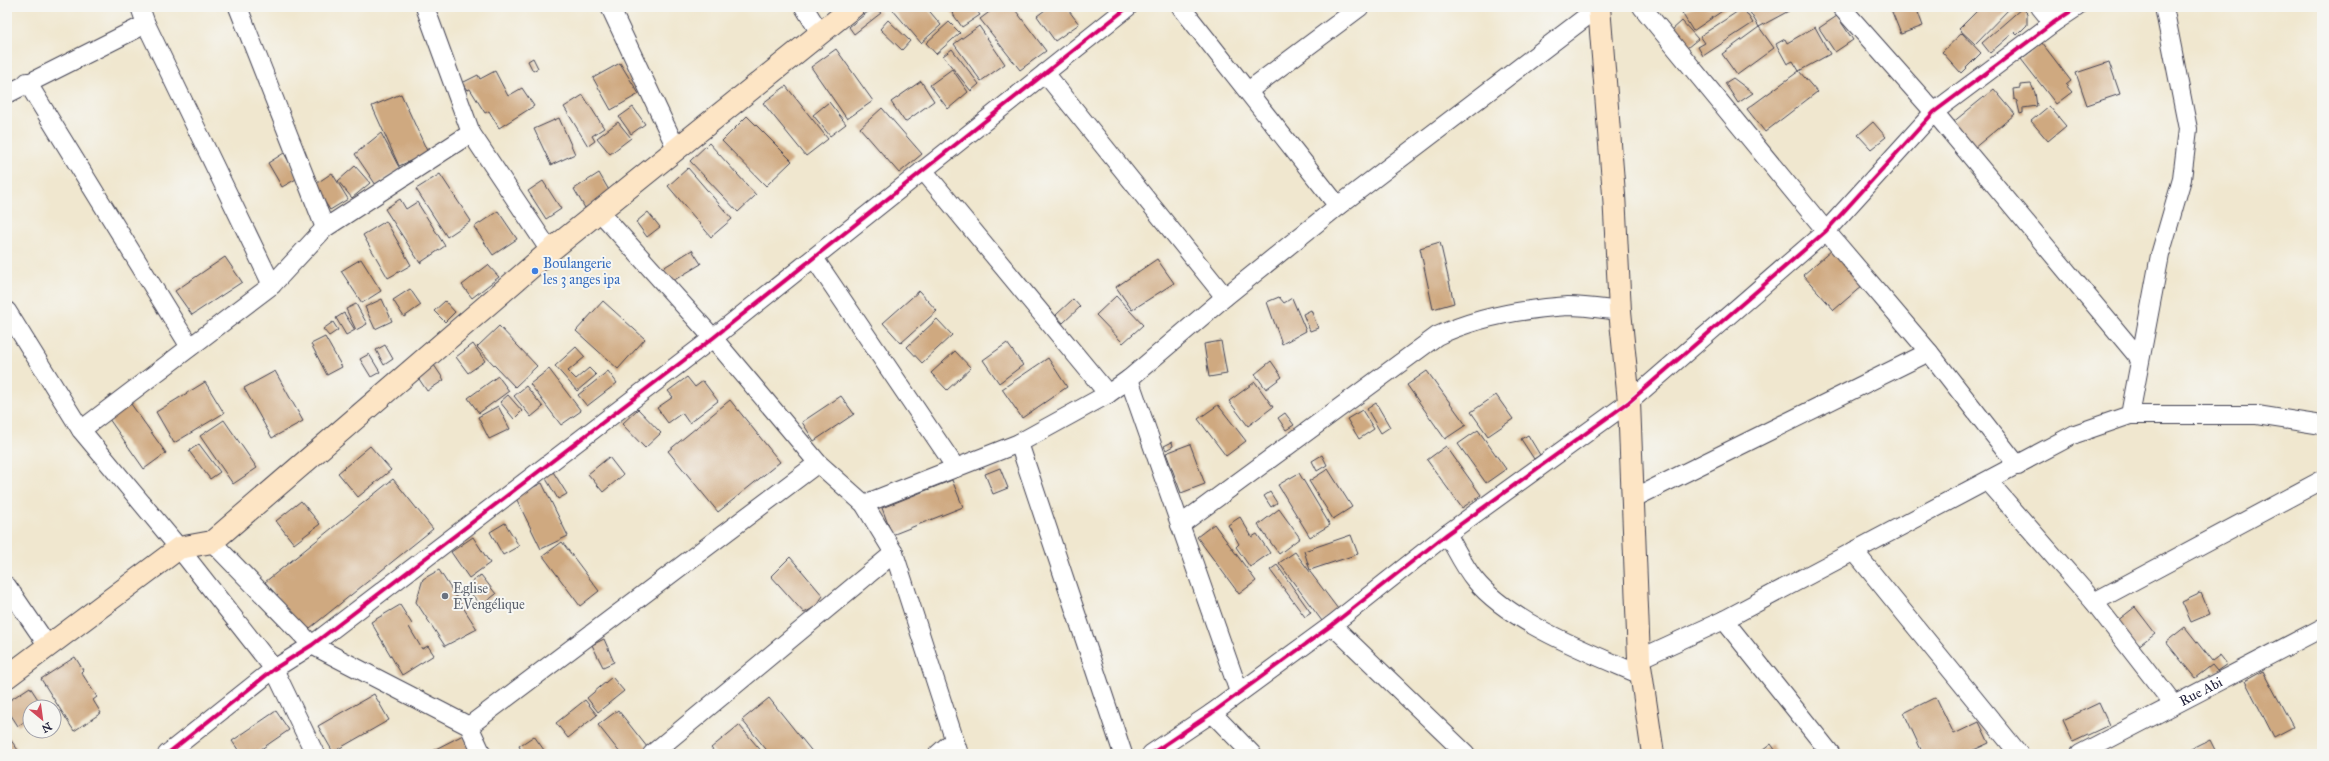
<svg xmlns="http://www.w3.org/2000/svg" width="2329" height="761" viewBox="0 0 2329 761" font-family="'IM FELL Great Primer',serif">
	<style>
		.building { fill: #cfa980 }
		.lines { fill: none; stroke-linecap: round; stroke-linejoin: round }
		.street-casing { stroke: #414051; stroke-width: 20 }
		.secondary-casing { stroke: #414051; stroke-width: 24 }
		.street { stroke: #fff; stroke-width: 18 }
		.secondary { stroke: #fde5c5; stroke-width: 22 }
		.cycleway-casing { stroke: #f6f6f2; stroke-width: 6 }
		.cycleway { stroke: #d6006c; stroke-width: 4 }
		.shop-dot { fill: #3f7fe0; stroke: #f6f6f2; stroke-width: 1.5 }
		.worship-dot { fill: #6b7280; stroke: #f6f6f2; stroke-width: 1.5 }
		.labels { text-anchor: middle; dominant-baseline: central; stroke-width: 4; stroke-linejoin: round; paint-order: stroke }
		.shop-label { font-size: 14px; fill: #366cbe; stroke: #f6f6f2; text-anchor: start }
		.worship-label { font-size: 14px; fill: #5b616d; stroke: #f6f6f2; text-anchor: start }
		.street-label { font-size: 14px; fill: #22223b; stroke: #f6f6f2 }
	</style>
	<rect width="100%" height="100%" fill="#f6f6f2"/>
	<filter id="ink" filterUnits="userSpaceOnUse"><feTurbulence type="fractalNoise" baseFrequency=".025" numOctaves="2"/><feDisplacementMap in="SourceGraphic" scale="8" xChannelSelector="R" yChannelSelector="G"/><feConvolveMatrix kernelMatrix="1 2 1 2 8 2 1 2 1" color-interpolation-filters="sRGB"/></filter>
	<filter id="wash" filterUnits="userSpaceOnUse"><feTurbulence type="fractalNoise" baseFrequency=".012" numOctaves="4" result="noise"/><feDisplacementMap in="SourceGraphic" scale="16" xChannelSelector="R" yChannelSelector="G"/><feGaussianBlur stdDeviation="0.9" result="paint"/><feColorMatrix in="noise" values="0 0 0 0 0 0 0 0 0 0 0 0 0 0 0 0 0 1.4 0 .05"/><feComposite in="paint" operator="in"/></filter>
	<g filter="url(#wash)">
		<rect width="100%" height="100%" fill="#f0e7cf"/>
		<g id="blocks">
			<g class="building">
				<path d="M874 7 881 13 854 34 849 27Z"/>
				<path d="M894 7H926L941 25 921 43 892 9Z"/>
				<path d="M948 7H974L980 15 962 27Z"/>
				<path d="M996 7H1013L1046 51 1020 70 980 19Z"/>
				<path d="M1049 7H1066L1079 24 1055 41 1037 16Z"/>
				<path d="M1691 7H1728L1693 31 1682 13Z"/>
				<path d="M1752 7H1796L1759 27 1748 9Z"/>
				<path d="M1890 7H1916L1923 26 1901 34Z"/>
				<path d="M1981 7H2011L1975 44 1959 29Z"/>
				<path d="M1743 8 1753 23 1703 56 1698 47 1705 43 1700 36Z"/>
				<path d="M2022 8 2027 13V25L2017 35 2014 32 1990 53 1982 43Z"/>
				<path d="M1837 16 1853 40 1835 52 1819 28Z"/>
				<path d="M888 20 910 41 902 50 880 29Z"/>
				<path d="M1682 21 1698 39 1687 48 1672 30Z"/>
				<path d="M949 22 960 33 936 54 926 43Z"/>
				<path d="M979 26 1005 64 981 81 954 44Z"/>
				<path d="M1759 27 1774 48 1737 75 1722 54Z"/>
				<path d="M1815 27 1830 54 1799 71 1793 61 1787 64 1776 44 1785 39 1787 43Z"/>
				<path d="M1962 33 1981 53 1961 73 1942 52Z"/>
				<path d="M2042 43 2071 81 2066 85 2072 92 2056 104 2021 59Z"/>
				<path d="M836 49 873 101 847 119 811 67Z"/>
				<path d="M952 49 979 84 971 91 943 56Z"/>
				<path d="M533 58 538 68 533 71 528 61Z"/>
				<path d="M2109 62 2120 94 2087 105 2076 73Z"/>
				<path d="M620 63 639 94 611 110 593 78Z"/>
				<path d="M952 69 968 92 948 109 930 85Z"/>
				<path d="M495 71 508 96 522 88 534 106 499 128 489 111 485 113 470 89 467 90 462 83 478 75 480 79Z"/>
				<path d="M1799 71 1817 92 1765 132 1747 109Z"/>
				<path d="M1733 78 1753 93 1738 103 1725 83Z"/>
				<path d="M921 81 934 101 905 122 891 102Z"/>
				<path d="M2031 84 2035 93 2037 106 2023 108V113L2020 114 2017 101 2014 99 2013 89 2020 88V85Z"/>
				<path d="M786 86 828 139 806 156 763 103Z"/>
				<path d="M1994 89 2015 114 1973 149 1952 123Z"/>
				<path d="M401 94 428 153 399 166 372 106Z"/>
				<path d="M583 95 604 128 592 136 595 141 588 146 564 107Z"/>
				<path d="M829 102 846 124 830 136 813 115Z"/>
				<path d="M2049 106 2066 126 2048 141 2031 121Z"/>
				<path d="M633 107 645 124 631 134 619 117Z"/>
				<path d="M882 108 922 154 899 173 860 128Z"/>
				<path d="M747 116 792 161 766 186 722 141Z"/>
				<path d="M559 118 575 154 551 165 534 129Z"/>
				<path d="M618 122 631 138 610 154 597 138Z"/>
				<path d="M1873 122 1886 137 1871 149 1858 135Z"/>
				<path d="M381 133 400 169 376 185 355 154Z"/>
				<path d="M709 143 756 195 738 212 690 161Z"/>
				<path d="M284 153 298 178 282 187 268 163Z"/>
				<path d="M355 166 370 183 352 198 338 181Z"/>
				<path d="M688 168 732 219 711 237 668 186Z"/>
				<path d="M332 173 348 199 330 210 314 185Z"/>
				<path d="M599 173 610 192 585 208 574 189Z"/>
				<path d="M440 174 471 221 447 237 416 189Z"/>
				<path d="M543 181 561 209 546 219 528 191Z"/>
				<path d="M400 199 406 209 417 202 445 246 420 263 385 209Z"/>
				<path d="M498 211 517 239 493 255 474 227Z"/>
				<path d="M648 212 660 227 647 237 636 222Z"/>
				<path d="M386 221 411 265 388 278 363 235Z"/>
				<path d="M1440 242 1454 303 1433 309 1420 248Z"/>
				<path d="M692 250 701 264 671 282 663 268Z"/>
				<path d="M1832 250 1863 285 1834 310 1803 275Z"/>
				<path d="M225 257 242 282 192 315 175 291Z"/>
				<path d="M361 259 381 291 362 303 341 271Z"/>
				<path d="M1157 259 1174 283 1132 310 1116 287Z"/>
				<path d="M488 265 499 277 472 298 462 285Z"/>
				<path d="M410 289 421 305 404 317 393 300Z"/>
				<path d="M919 291 937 311 901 343 883 323Z"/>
				<path d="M1116 296 1143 325 1123 343 1096 315Z"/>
				<path d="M1279 297 1284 303 1292 298 1306 331 1282 344 1267 302Z"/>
				<path d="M382 299 392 321 375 329 365 307Z"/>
				<path d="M1073 299 1080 307 1063 323 1056 315Z"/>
				<path d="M445 301 455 312 445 322 434 311Z"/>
				<path d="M603 301 645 339 618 369 576 331Z"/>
				<path d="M356 304 367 324 356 330 346 309Z"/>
				<path d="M1311 310 1318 328 1310 331 1303 314Z"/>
				<path d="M344 313 355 330 346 335 336 318Z"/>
				<path d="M937 319 952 335 922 363 907 347Z"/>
				<path d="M333 322 338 330 329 336 323 329Z"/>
				<path d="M499 326 537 366 515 387 477 347Z"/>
				<path d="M325 337 342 367 327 375 311 344Z"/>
				<path d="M1221 341 1227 374 1209 377 1204 344Z"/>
				<path d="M1007 343 1023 365 999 383 983 360Z"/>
				<path d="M473 344 485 361 468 373 456 357Z"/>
				<path d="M385 345 393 359 384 365 376 350Z"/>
				<path d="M576 347 585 357 568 371 576 379 589 368 596 375 577 391 555 366Z"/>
				<path d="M955 351 971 368 947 390 931 373Z"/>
				<path d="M369 354 380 372 371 377 360 359Z"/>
				<path d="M1048 358 1067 387 1022 418 1002 389Z"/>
				<path d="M1271 361 1282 377 1266 389 1255 374Z"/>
				<path d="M434 365 444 380 427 391 417 376Z"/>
				<path d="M549 369 581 411 561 425 530 384Z"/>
				<path d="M275 371 303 421 272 438 244 388Z"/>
				<path d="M608 371 617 383 587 406 578 395Z"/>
				<path d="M1427 371 1466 425 1445 439 1407 385Z"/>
				<path d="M498 376 509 391 479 413 468 398Z"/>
				<path d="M687 377 695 387 703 381 718 401 689 423 682 413 668 423 657 408 673 397 668 391Z"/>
				<path d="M205 382 224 413 174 443 156 412Z"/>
				<path d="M1255 382 1273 407 1248 426 1229 401Z"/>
				<path d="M526 386 543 407 531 417 514 396Z"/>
				<path d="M508 395 522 411 514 419 500 402Z"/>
				<path d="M1496 395 1513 419 1488 436 1471 412Z"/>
				<path d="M841 396 854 414 814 441 802 422Z"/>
				<path d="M730 400 780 462 718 512 668 451Z"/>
				<path d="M1376 403 1390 427 1381 433 1367 409Z"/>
				<path d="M131 404 166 453 144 469 109 419Z"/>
				<path d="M1218 405 1246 441 1226 456 1198 419Z"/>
				<path d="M498 406 510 429 489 439 478 417Z"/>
				<path d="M638 409 661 433 645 448 622 424Z"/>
				<path d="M1362 410 1374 429 1359 439 1347 419Z"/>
				<path d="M1285 413 1294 425 1286 430 1278 418Z"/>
				<path d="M224 420 257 468 233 484 200 436Z"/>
				<path d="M1478 430 1506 469 1486 483 1458 444Z"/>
				<path d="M1528 435 1540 455 1534 459 1521 439Z"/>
				<path d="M1172 442 1173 446 1166 450 1164 446Z"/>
				<path d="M199 444 220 472 210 479 189 451Z"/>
				<path d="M1190 444 1205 484 1181 493 1166 453Z"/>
				<path d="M370 446 391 470 358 497 338 473Z"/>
				<path d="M1446 446 1481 495 1462 508 1427 460Z"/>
				<path d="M1322 455 1327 465 1317 471 1312 461Z"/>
				<path d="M609 457 623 475 603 492 588 474Z"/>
				<path d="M550 467 567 494 558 499 542 472Z"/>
				<path d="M1000 468 1008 488 993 494 985 474Z"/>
				<path d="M1328 469 1352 507 1333 519 1309 481Z"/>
				<path d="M1299 473 1330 525 1310 537 1278 485Z"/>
				<path d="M393 479 433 529 305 632 265 582Z"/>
				<path d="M952 480 963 507 892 535 882 508Z"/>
				<path d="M542 483 568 536 541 549 515 496Z"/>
				<path d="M1270 492 1277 503 1271 507 1264 496Z"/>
				<path d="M301 501 320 524 294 544 276 521Z"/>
				<path d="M1279 509 1300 538 1279 554 1258 525Z"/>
				<path d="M1240 517 1252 537 1257 534 1270 553 1250 567 1236 547 1239 544 1228 525Z"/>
				<path d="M505 523 519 546 503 555 490 532Z"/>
				<path d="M1214 524 1256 581 1239 594 1197 537Z"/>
				<path d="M1351 535 1358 554 1310 570 1304 551Z"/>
				<path d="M473 537 490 563 469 578 451 552Z"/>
				<path d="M562 542 599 591 580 606 543 556Z"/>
				<path d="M1295 552 1338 609 1322 621 1279 563Z"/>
				<path d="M790 557 823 596 815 607 804 613 771 576Z"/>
				<path d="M1277 565 1311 613 1305 617 1270 570Z"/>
				<path d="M439 570 477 629 445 646 416 602 423 579Z"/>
				<path d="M481 575 496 594 481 606 466 587Z"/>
				<path d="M2201 593 2210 614 2191 622 2182 602Z"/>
				<path d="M400 605 412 624 409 627 422 649 428 646 434 655 402 675 371 622Z"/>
				<path d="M2135 607 2155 633 2137 647 2117 621Z"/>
				<path d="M2185 627 2212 661 2220 655 2227 664 2217 671 2212 665 2195 678 2166 642Z"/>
				<path d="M604 639 614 662 603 667 592 645Z"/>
				<path d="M75 657 83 670 81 672 97 697 93 700 101 713 74 731 41 679Z"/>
				<path d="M2263 671 2293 727 2274 737 2245 681Z"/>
				<path d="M612 677 624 691 598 712 587 698Z"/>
				<path d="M30 687 43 707H30V718L18 726 7 709V702Z"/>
				<path d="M374 694 389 720 333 752 318 726Z"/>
				<path d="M1936 697 1954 734 1979 722 1989 743 1965 754H1923L1904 713Z"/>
				<path d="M769 698 814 754H770L742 720Z"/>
				<path d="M585 700 597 715 568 738 556 723Z"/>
				<path d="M2099 703 2109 725 2073 742 2063 720Z"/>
				<path d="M618 710 651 752 648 754H621L598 725Z"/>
				<path d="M276 711 289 730 254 754H241L232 741Z"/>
				<path d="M739 725 764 754H716L711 748Z"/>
				<path d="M7 735 21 754H7Z"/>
				<path d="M463 735 472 754H429L428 753Z"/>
				<path d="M534 736 544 750 538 754H523L519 746Z"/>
				<path d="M2210 740 2217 754H2182Z"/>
				<path d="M1771 744 1778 754H1758Z"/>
			</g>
		</g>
	</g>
	<g filter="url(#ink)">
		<use href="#blocks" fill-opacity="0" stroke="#414051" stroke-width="1"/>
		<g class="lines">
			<defs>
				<g id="street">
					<path d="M140 7 146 24 272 285"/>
					<path d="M238 7 325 228"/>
					<path d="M425 7 471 133 550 251"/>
					<path d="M610 7 676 148"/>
					<path d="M804 7 820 33"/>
					<path d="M1181 7 1338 206"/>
					<path d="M1642 7 1826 231 1929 352 2018 466"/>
					<path d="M1841 7 1934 112 2139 358"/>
					<path d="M2040 7 2053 23"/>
					<path d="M1045 73 1225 297"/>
					<path d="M27 82 190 347"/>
					<path d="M1248 91 1360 7"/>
					<path d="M7 94 146 24"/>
					<path d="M923 170 1108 394"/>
					<path d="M599 211 713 338 818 463 864 504 894 553 959 754"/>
					<path d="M814 258 956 468"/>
					<path d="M7 311 81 430 179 548 274 669 315 754"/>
					<path d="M1129 379 1239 692"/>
					<path d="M2130 415H2257L2322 425"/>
					<path d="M81 430 272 285 325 228 471 133"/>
					<path d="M1019 443 1123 754"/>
					<path d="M1988 481 2094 602 2173 704"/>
					<path d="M1634 498 1929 352"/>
					<path d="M864 504 1019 443 1108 394 1129 379 1225 297 1338 206 1599 7"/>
					<path d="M1180 525 1437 336C1477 317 1523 309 1568 306 1585 306 1603 309 1620 311"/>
					<path d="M1447 534C1456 549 1464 567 1475 580 1510 623 1590 653 1641 675"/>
					<path d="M212 542 312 645 469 726 482 754"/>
					<path d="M1854 551 2019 754"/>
					<path d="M7 586 48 646"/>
					<path d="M2094 602 2322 480"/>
					<path d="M1724 620 1831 754"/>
					<path d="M1332 625 1466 754"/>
					<path d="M1639 659 1724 620 2075 434 2130 415 2160 255 2182 179 2188 129 2164 7"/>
					<path d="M1212 713 1252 754"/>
					<path d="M469 726 818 463"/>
					<path d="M167 754 274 669 312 645 713 338 1128 7"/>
					<path d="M652 754 894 553"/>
					<path d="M938 754 954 740"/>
					<path d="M1151 754 1212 713 1332 625 1447 534 1629 402 1826 231 1934 112 2053 23 2077 7"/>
					<path id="s1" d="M2080 754 2322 628"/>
				</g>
				<g id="secondary">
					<path d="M1599 7 1614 194 1620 311 1629 402 1639 659 1653 754"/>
					<path d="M7 677 179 548 212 542 550 251 853 7"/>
				</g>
			</defs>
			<use href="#street" class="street-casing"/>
			<use href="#secondary" class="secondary-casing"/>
			<use href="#street" class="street"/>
			<use href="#secondary" class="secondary"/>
			<defs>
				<g id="cycleway">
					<path d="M167 754 274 669 312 645 713 338 1128 7"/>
					<path d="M1151 754 1212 713 1332 625 1447 534 1629 402 1826 231 1934 112 2053 23 2077 7"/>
				</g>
			</defs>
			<use href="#cycleway" class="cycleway-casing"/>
			<use href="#cycleway" class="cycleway"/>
		</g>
	</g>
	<circle class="shop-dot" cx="535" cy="271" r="4"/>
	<circle class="worship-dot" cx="445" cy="596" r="4"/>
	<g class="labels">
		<g class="shop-label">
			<text x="543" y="263">Boulangerie<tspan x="543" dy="16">les 3 anges ipa</tspan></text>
		</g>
		<g class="worship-label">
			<text x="453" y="588">Eglise<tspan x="453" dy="16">EVengélique</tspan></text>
		</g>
		<g class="street-label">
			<text stroke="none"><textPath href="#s1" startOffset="136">Rue Abi</textPath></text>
		</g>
	</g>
	<rect width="2329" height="761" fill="none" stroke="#f6f6f2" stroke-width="24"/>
	<g transform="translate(42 719) rotate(151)"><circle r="19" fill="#f6f6f2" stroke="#a1a1a9"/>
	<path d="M0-3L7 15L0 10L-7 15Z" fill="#d1495b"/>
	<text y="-6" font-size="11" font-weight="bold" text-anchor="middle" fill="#22223b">N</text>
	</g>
</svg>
